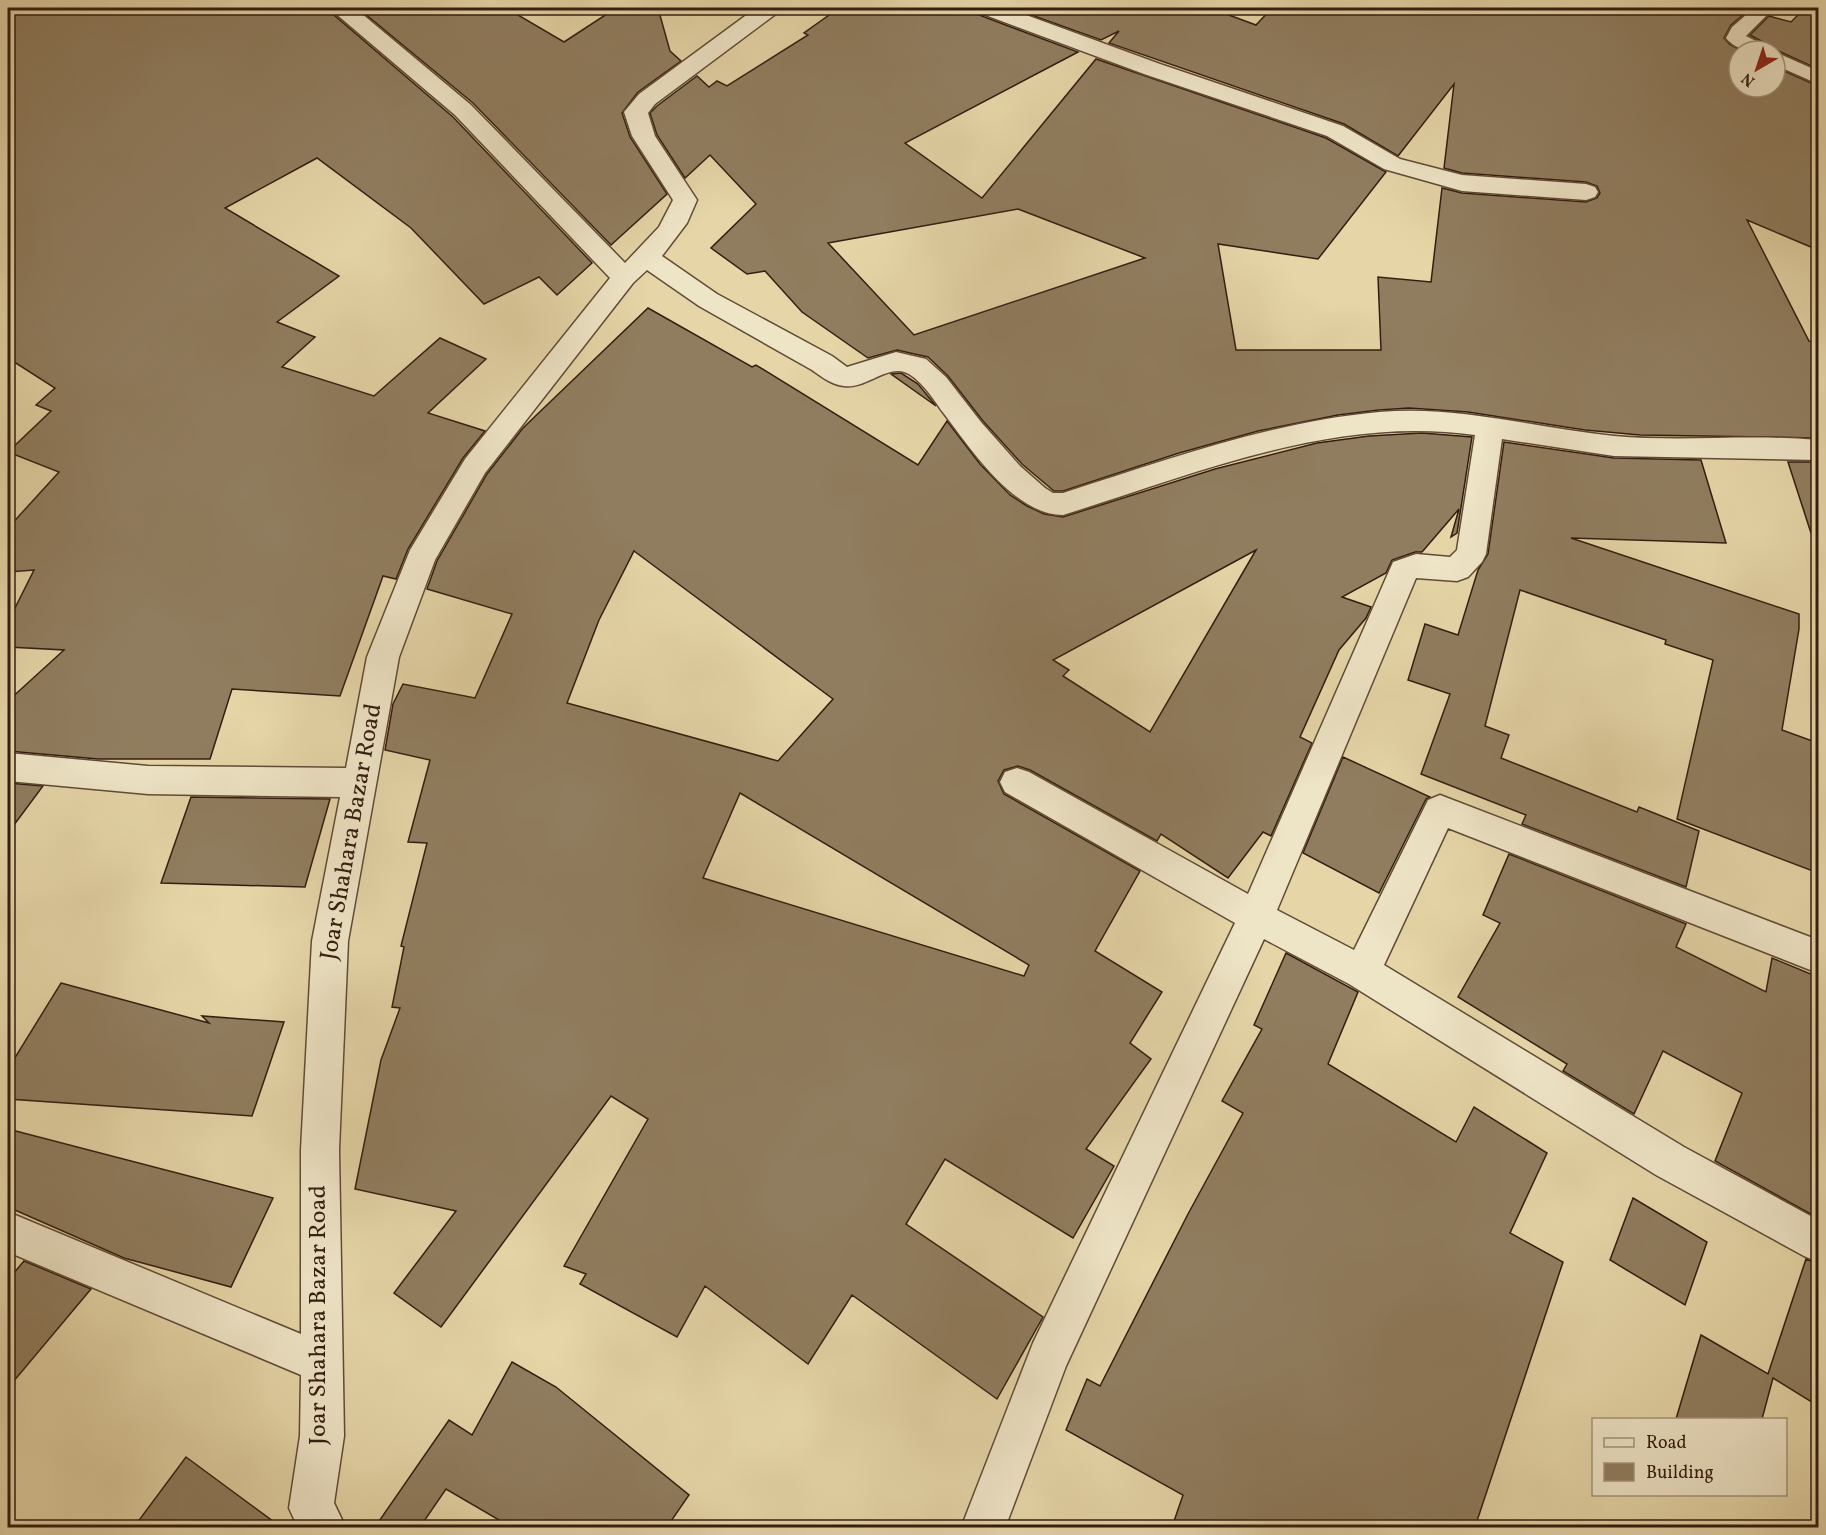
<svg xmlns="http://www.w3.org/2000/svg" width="1826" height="1535" viewBox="0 0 1826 1535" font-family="Vollkorn,serif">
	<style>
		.building { fill: #907d5f; stroke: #341d10; stroke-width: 1.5; fill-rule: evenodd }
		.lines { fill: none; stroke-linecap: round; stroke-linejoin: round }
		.lane-casing { stroke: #604b36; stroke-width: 4 }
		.street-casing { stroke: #604b36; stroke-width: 3 }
		.lane { fill: #eee4c6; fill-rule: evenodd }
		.street { fill: #eee4c6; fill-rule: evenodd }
		.labels { text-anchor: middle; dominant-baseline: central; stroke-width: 4.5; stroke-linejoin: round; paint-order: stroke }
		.street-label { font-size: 24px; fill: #341d10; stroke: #eee4c6 }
	</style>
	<rect width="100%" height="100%" fill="#e5d5a7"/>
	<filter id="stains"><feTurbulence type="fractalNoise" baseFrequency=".00333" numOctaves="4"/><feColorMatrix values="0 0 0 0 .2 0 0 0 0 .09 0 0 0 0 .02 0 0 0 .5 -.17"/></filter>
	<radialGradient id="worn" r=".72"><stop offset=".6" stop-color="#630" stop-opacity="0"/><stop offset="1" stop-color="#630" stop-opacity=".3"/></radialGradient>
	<g class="building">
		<path d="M8 8H331L334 15 453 117 592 263 557 295 539 277 484 304 411 228 317 158 225 208 339 276 277 322 315 337 282 367 374 396 440 338 486 359 428 413 485 431 463 458 408 549 396 579 383 576 340 696 232 689 210 759H98L8 751V701L64 650 8 647V622L34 570 8 572V528L59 472 8 452 51 411 36 405 55 388 8 358Z"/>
		<path d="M358 8H506L564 42 616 8H658L670 51 681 61 638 92 622 113 630 137 667 194 611 245 473 103Z"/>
		<path d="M839 8H975L979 15 1078 52 905 143 982 198 1096 59 1326 138 1386 172 1318 259 1218 244 1236 350H1381L1378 277 1431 282 1442 188 1462 193 1586 202 1597 198 1600 193 1597 186 1586 182 1462 173 1444 168 1454 84 1398 156 1344 124 1109 43 1119 31 1101 40 1012 8H1210L1256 25 1272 8H1742L1749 10 1731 25 1724 38 1729 44 1742 51H1739V87H1775V67L1818 86V250L1747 220 1809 341 1818 342V438L1640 435 1585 430 1468 412 1409 408 1379 410 1338 415 1258 431 1179 453 1063 491H1054L1022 464 983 421 948 376 928 357 897 350 868 358 802 312 765 271 747 274 711 248 756 204 710 155 685 178 657 135 650 113 657 106 697 76 709 87 717 81 727 86 808 35 804 33ZM1018 209 1145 258 914 335 828 243Z"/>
		<path d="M1805 8H1818V69L1776 50 1773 51 1769 45 1750 35 1769 16 1791 22Z"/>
		<path d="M648 308 752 367 756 365 918 465 947 421 980 464 1010 495 1027 506 1044 514 1063 517 1215 469 1317 443 1369 436 1422 433 1472 437 1457 533 1451 537 1459 509 1422 552H1415L1392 560 1386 573 1342 597 1371 607 1366 618 1339 650 1300 737 1312 743 1271 836 1263 832 1228 878 1161 834 1157 841 1030 770 1018 766 1004 770 998 781 1004 794 1140 871 1095 951 1162 992 1130 1043 1151 1059 1086 1149 1114 1166 1073 1238 945 1159 906 1224 1043 1317 997 1399 852 1295 808 1364 705 1286 677 1337 580 1284 586 1274 564 1266 648 1119 611 1096 441 1327 394 1293 456 1211 355 1189 381 1060 400 1008 392 1007 404 947 401 946 427 843 408 842 430 760 385 750 393 704 403 684 475 698 512 614 427 589 437 561 487 474 523 428ZM1256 550 1150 732 1063 676 1069 670 1053 660ZM634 551 833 699 778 761 567 703 599 620ZM740 793 1029 965 1024 976 703 878Z"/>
		<path d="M901 373 918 384 936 406 891 374Z"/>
		<path d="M1504 442 1614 458 1701 460 1726 543 1571 538 1799 614V629L1782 730 1818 743V873L1677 819 1713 660 1665 644 1666 640 1520 590 1485 726 1509 735 1501 758 1637 812 1639 807 1699 831 1686 887 1522 824 1526 815 1421 774 1450 694 1408 680 1425 624 1458 635 1478 570 1488 554Z"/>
		<path d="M1788 462H1818V531L1811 533Z"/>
		<path d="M1343 757 1430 797 1426 799 1379 893 1303 853Z"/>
		<path d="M8 783 43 786 8 833Z"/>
		<path d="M191 797 330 799 305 887 161 883Z"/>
		<path d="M1509 854 1686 924 1676 947 1766 992 1772 958 1818 977V1112L1813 1149 1818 1152V1218L1715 1161 1742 1093 1663 1051 1634 1114 1563 1071 1567 1064 1458 997 1500 923 1483 915Z"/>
		<path d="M1286 953 1358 992 1328 1064 1456 1142 1474 1107 1547 1153 1510 1233 1563 1262 1475 1527H1172L1183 1495 1066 1430 1087 1379 1100 1386 1188 1214 1243 1113 1222 1101 1262 1029 1254 1025Z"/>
		<path d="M61 983 209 1023 202 1016 284 1022 252 1116 8 1099V1069Z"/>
		<path d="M8 1129 273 1198 231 1287 124 1258 8 1207Z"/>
		<path d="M1633 1198 1707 1242 1685 1305 1610 1260Z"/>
		<path d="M1806 1259 1818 1264V1406L1773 1378 1762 1419H1676L1701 1335 1768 1374Z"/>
		<path d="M24 1261 91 1289 8 1388V1280Z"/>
		<path d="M512 1362 556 1387 689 1495 667 1527H511L446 1489 420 1527H375L449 1420 472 1435Z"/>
		<path d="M186 1457 281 1527H134Z"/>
	</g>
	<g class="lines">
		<defs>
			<g id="lane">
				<path d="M1754 8H1774L1746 36 1768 47 1771 51C1755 51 1737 52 1726 38L1732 27Z"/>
				<path d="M1775 52 1818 71V84L1775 65Z"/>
			</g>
			<g id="street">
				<path d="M333 8H355L471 105 625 263 659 227 673 200 632 136 624 112 639 94 756 8H779L777 13 655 104 648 113 655 136 697 200 687 223 662 256 717 294 832 356 847 367 896 352 926 359 946 377 981 422 1020 466 1045 488 1053 493H1063C1166 460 1271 422 1379 412 1459 405 1535 428 1614 436 1682 442 1750 434 1818 440V460L1614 456 1502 439 1486 554 1482 562 1468 577 1457 581 1416 578 1277 910 1354 950 1428 800 1440 795 1818 940V973L1448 828 1384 965 1684 1147 1818 1220V1262L1804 1256 1656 1175 1349 984 1264 939 1066 1366 1005 1528H961L1033 1343 1235 923 1005 792 1000 782 1005 772 1017 768 1029 772 1248 894 1393 562 1416 554 1450 557 1457 550 1475 435C1333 415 1195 474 1063 515 1015 515 972 451 945 415 934 401 925 384 909 374 889 362 867 389 844 386 832 385 822 377 812 370L699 306 647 270 633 283 485 473 435 560 399 657 348 941 339 1150 344 1436 334 1503 346 1528H298L289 1508 300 1436 301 1375 8 1252V1212L301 1334V1150L312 941 340 797 148 794 8 781V753L148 766 346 768 367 657 410 550 465 459 610 278 455 115 335 13Z"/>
				<path d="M977 8H1007L1160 64 1343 126 1400 159 1462 175 1586 184 1595 187 1598 192 1595 197 1586 200 1462 191 1384 169 1327 136 1144 74 980 13Z"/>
			</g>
		</defs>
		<use href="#lane" class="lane-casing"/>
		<use href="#street" class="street-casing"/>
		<use href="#lane" class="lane"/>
		<use href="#street" class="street"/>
	</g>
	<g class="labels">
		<g class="street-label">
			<text transform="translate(352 832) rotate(-80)">Joar Shahara Bazar Road</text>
			<text transform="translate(319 1315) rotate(-90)">Joar Shahara Bazar Road</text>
		</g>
	</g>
	<rect width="1826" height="1535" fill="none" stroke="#e5d5a7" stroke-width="30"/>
	<rect x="9" y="9" width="1808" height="1517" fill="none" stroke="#341d10" stroke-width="3"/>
	<rect x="15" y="15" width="1796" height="1505" fill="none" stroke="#341d10" stroke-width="1.5"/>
	<rect x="1592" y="1418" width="195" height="78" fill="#eee4c6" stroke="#a4947d" stroke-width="1.5"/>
	<rect x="1604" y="1438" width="30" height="9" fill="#eee4c6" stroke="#a4947d" stroke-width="1.5"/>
	<text x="1646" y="1448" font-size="18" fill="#341d10">Road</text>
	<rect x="1604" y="1463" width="30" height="18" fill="#907d5f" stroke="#a4947d" stroke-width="1.5"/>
	<text x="1646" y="1478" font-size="18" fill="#341d10">Building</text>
	<g transform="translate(1757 69) rotate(219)"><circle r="28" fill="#eee4c6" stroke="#a4947d" stroke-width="1.5"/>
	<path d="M0-4.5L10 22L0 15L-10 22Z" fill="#8f2418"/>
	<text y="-9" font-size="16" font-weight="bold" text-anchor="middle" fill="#341d10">N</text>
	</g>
	<rect width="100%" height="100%" filter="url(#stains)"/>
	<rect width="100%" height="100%" fill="url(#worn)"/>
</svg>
